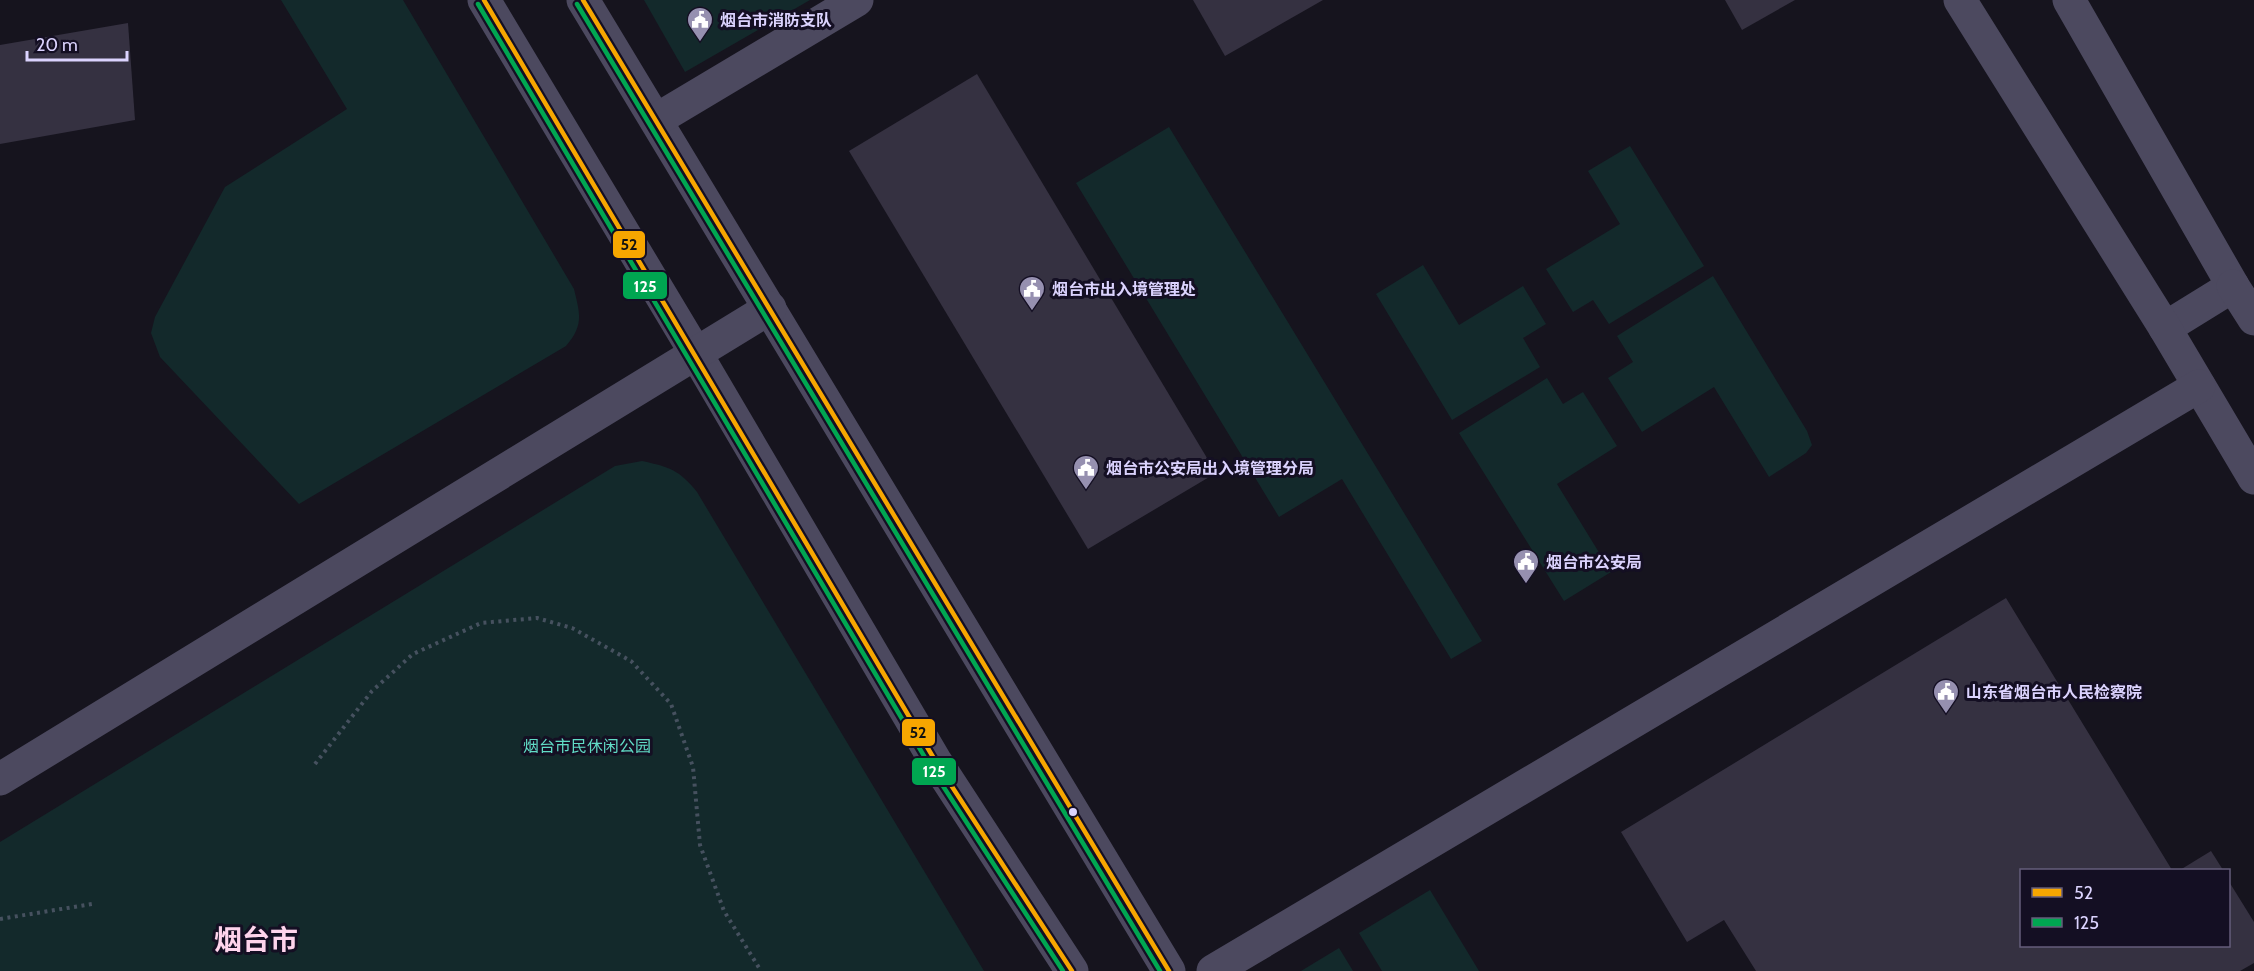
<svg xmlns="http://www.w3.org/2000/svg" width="2254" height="971" viewBox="0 0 2254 971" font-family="Cabin,'Noto Sans SC',sans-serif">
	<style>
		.green { fill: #13292b }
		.building { fill: #353141 }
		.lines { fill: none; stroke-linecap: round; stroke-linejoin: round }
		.path { stroke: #46515f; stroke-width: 4; stroke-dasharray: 3 4.5; stroke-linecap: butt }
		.minor { stroke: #4c495f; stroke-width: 33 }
		.tertiary { stroke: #4c495f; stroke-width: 33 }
		.bus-1-casing { stroke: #140f23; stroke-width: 9 }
		.bus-2-casing { stroke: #140f23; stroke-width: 9 }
		.bus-1 { stroke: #f7a600; stroke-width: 4.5 }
		.bus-2 { stroke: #00a651; stroke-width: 4.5 }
		.bus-dot { fill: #dbd3fe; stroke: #140f23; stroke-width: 2 }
		.labels { text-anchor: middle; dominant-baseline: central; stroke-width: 6; stroke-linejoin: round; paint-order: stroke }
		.poi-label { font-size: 16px; font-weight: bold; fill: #dbd3fe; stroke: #140f23; text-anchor: start }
		.park-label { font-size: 16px; fill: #61dcc6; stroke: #140f23 }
		.town-label { font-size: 28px; font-weight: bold; fill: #fed4ec; stroke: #140f23 }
		.line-badge { stroke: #140f23; stroke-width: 2 }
		.badge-label { font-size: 16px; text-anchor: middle; font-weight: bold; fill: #fff }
		.pale-badge-label { font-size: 16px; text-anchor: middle; font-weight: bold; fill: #111 }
	</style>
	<rect width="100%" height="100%" fill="#16141e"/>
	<g class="green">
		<path d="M281 0H403L574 289C580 314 584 325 566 346L299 504 160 357 151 333 155 317 225 187 347 109Z"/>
		<path d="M644 0H810L685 72Z"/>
		<path d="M1169 127 1482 641 1451 659 1342 479 1279 517 1076 183Z"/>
		<path d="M1630 146 1704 266 1609 324 1593 300 1573 312 1546 269 1620 224 1588 171Z"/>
		<path d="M1423 265 1459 325 1523 286 1546 324 1523 338 1540 367 1452 420 1376 294Z"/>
		<path d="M1713 276 1807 431 1812 445 1806 453 1769 477 1714 387 1642 432 1608 378 1633 362 1617 336Z"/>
		<path d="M1547 378 1563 404 1583 392 1617 446 1557 484 1611 572 1564 601 1459 433Z"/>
		<path d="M642 461C670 467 679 470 697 492L984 971H0V842L615 466Z"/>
		<path d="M1430 890 1479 971H1382L1359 933Z"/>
		<path d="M1339 948 1353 971H1301Z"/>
	</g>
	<g class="building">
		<path d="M1193 0H1323L1225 56Z"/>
		<path d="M1725 0H1795L1742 30Z"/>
		<path d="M128 23 135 120 0 144V45Z"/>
		<path d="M977 74 1216 473 1088 549 849 151Z"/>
		<path d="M2006 598 2172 870H2022V946H2228V880L2254 922V963L2240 971H1756L1724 920 1687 942 1621 832Z"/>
		<path d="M2211 851 2223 870H2180Z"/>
	</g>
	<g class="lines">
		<g class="path">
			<path d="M315 764 372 691 413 654 481 623 537 618 572 628 631 661 671 704 693 767 700 845 724 911 761 971"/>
			<path d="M0 919 92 904"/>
		</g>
		<g class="minor">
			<path d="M2069 0 2233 286 2165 328"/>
			<path d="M2233 286 2254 319"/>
		</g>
		<g class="tertiary">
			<path d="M484 0 695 352 936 762 1072 971"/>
			<path d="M583 0 1169 971"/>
			<path d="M1960 0 2165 328 2254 478"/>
			<path d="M656 120 857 0"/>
			<path d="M0 779 770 308"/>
			<path d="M1213 971 2199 386"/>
		</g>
		<defs>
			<g id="bus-1">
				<path d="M484 0 936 762 1072 971"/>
				<path d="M583 0 1169 971"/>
			</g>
			<g id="bus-2">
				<path d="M478 4 930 766 1063 971"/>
				<path d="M577 4 1160 971"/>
			</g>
		</defs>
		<use href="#bus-1" class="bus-1-casing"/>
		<use href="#bus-2" class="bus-2-casing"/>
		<use href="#bus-1" class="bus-1"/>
		<use href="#bus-2" class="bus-2"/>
	</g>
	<defs>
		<symbol id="civic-pin" viewBox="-11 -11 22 30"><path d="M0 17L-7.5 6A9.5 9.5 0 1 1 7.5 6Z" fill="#9690b0" stroke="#140f23"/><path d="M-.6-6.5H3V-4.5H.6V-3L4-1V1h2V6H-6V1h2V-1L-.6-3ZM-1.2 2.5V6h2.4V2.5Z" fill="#fff"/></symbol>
	</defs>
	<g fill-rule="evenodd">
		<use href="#civic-pin" x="685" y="5" width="30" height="40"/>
		<use href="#civic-pin" x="1017" y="274" width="30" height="40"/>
		<use href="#civic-pin" x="1071" y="453" width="30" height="40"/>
		<use href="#civic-pin" x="1511" y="547" width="30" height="40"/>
		<use href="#civic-pin" x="1931" y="677" width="30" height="40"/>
	</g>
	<circle class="bus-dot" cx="1073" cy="812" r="5"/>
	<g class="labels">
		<g class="poi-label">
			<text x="720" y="20">烟台市消防支队</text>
			<text x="1052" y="289">烟台市出入境管理处</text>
			<text x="1106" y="468">烟台市公安局出入境管理分局</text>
			<text x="1546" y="562">烟台市公安局</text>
			<text x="1966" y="692">山东省烟台市人民检察院</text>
		</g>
		<g class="park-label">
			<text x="587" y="746">烟台市民休闲公园</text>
		</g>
		<g class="town-label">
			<text x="256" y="940">烟台市</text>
		</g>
	</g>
	<g class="line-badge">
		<rect x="612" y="230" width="34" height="29" rx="6" fill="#f7a600"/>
		<rect x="622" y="271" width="46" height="29" rx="6" fill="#00a651"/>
		<rect x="901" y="718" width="35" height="29" rx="6" fill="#f7a600"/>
		<rect x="911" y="757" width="46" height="29" rx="6" fill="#00a651"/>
	</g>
	<g class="badge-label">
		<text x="645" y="292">125</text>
		<text x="934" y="777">125</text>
	</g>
	<g class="pale-badge-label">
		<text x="629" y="250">52</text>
		<text x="918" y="738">52</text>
	</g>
	<rect x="2020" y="869" width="210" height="78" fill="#140f23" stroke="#645d7b" stroke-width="1.5"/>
	<rect x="2032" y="888" width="30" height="9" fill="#f7a600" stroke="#645d7b" stroke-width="1.5"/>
	<text x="2074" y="899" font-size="18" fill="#dbd3fe">52</text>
	<rect x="2032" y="918" width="30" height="9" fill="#00a651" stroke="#645d7b" stroke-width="1.5"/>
	<text x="2074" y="929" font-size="18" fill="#dbd3fe">125</text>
	<path d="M27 51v9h100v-9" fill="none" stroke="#dbd3fe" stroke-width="3"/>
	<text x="36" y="51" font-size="18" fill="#dbd3fe" stroke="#140f23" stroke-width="4.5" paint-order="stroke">20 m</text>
</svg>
